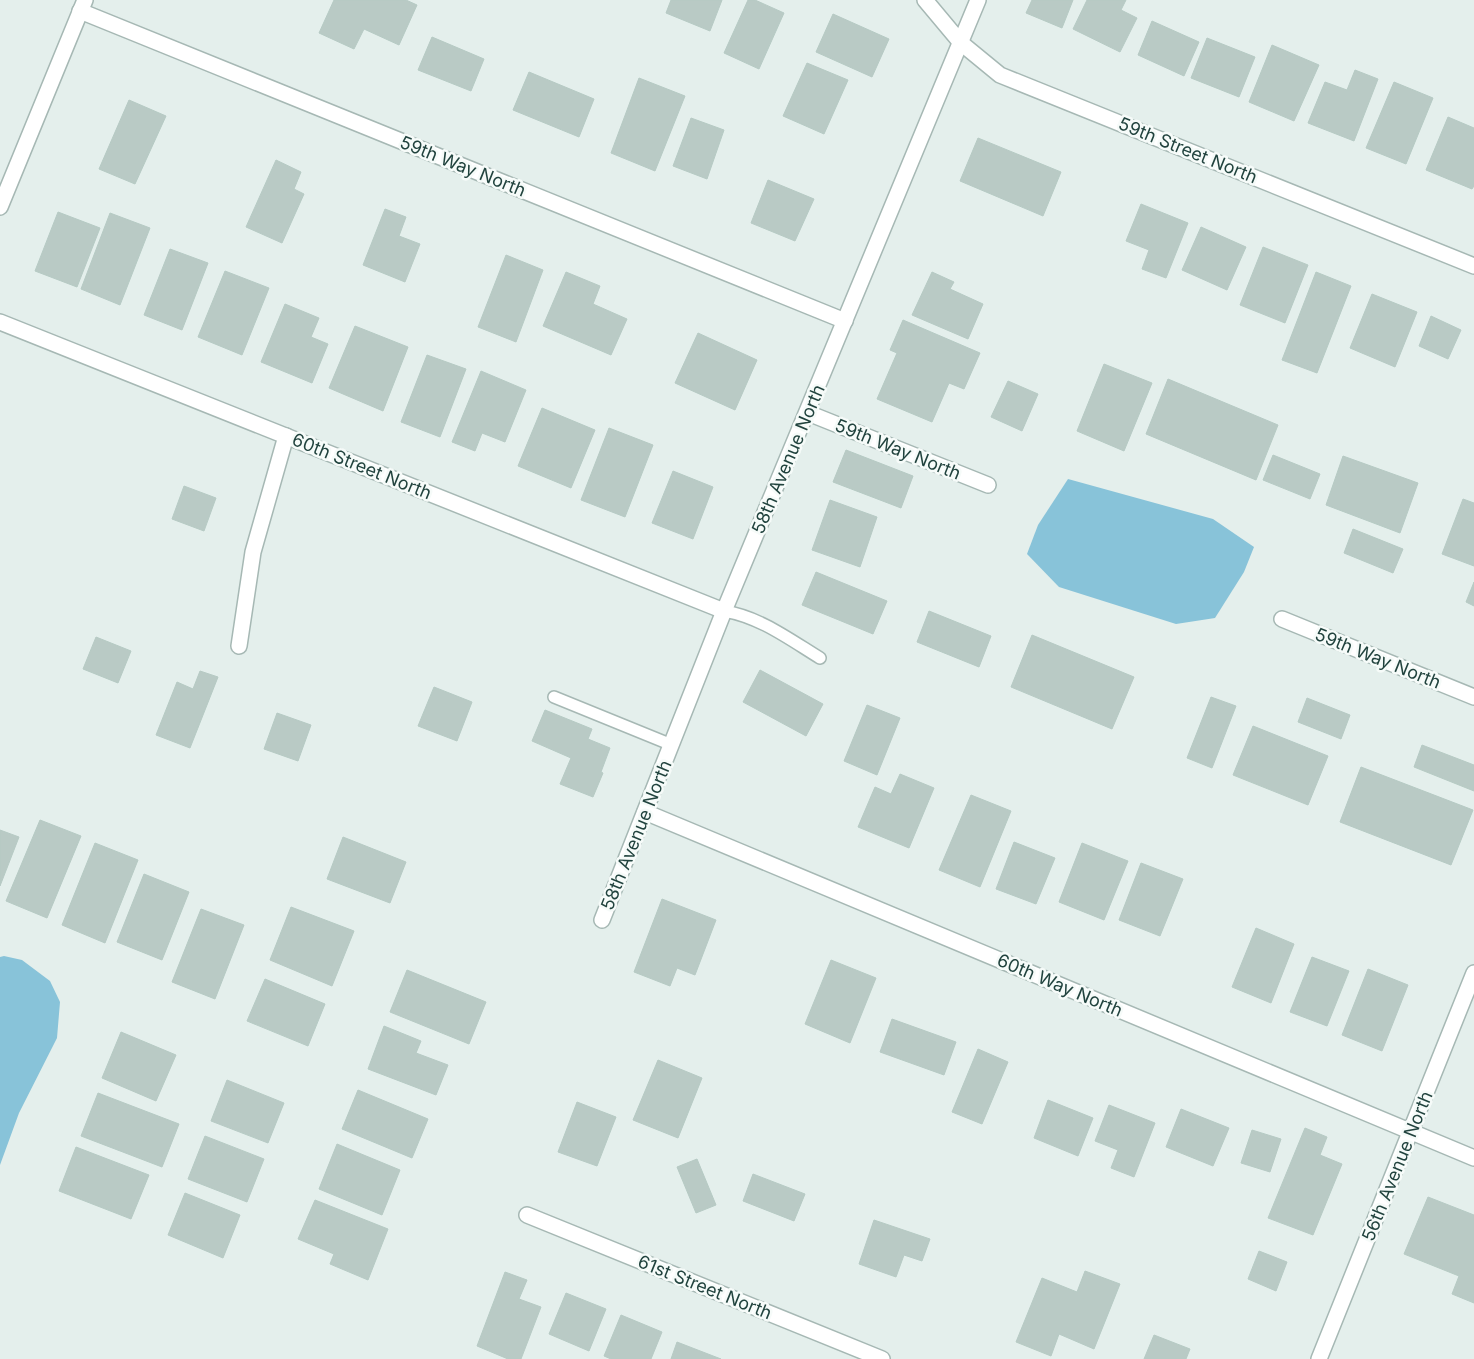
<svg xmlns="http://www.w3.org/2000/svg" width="1474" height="1359" viewBox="0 0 1474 1359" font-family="Inter,sans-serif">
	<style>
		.water { fill: #88c3d9 }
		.building { fill: #b9cac5; stroke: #b6cac4 }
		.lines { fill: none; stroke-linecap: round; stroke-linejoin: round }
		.lane-casing { stroke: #a6b8b4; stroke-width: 14 }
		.street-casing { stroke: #a6b8b4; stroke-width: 18 }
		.lane { stroke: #fff; stroke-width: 11 }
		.street { stroke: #fff; stroke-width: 15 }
		.labels { text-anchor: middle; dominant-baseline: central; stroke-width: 5; stroke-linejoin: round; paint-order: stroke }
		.street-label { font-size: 18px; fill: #21433e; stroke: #f6fbf9 }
	</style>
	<rect width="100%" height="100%" fill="#e4efec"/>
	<g class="water">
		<path d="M1068 479 1213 519 1254 547 1244 572 1215 618 1176 624 1059 587 1027 554 1038 525Z"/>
		<path d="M4 956 22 960 50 981 60 1002 57 1038 19 1113 0 1165V957Z"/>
	</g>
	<g class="building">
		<path d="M334 0H406L417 5 399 45 364 29 354 49 319 33Z"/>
		<path d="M671 0H722L710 31 666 13Z"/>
		<path d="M748 0H755L784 13 759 69 724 53Z"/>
		<path d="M1032 0H1073L1062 28 1026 13Z"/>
		<path d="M1087 0H1126L1121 10 1137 18 1120 52 1073 29Z"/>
		<path d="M833 14 889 39 872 77 816 52Z"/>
		<path d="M1152 21 1199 42 1184 76 1138 55Z"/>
		<path d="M432 37 484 59 471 91 418 70Z"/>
		<path d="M1207 38 1255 57 1239 97 1191 78Z"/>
		<path d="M1272 45 1319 65 1294 121 1249 102Z"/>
		<path d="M807 63 848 80 824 134 783 116Z"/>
		<path d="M1355 70 1378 79 1354 141 1308 123 1325 82 1347 90Z"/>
		<path d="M529 72 594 99 579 137 513 110Z"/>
		<path d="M639 78 685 96 655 171 611 153Z"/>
		<path d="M1394 82 1433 98 1406 164 1366 148Z"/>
		<path d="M129 100 166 116 135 184 99 169Z"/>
		<path d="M1448 117 1474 128V186L1472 189 1426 170Z"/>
		<path d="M691 118 724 130 707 179 673 166Z"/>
		<path d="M978 138 1061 172 1043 216 960 181Z"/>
		<path d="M276 160 301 172 294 189 304 194 282 243 246 227Z"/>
		<path d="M768 180 814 199 795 241 751 223Z"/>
		<path d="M1141 204 1188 223 1166 278 1142 269 1149 250 1126 241Z"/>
		<path d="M385 209 406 217 399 236 420 244 405 282 363 265Z"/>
		<path d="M58 212 100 228 77 287 35 271Z"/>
		<path d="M110 213 150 228 120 305 81 289Z"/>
		<path d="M1201 227 1246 247 1227 290 1182 270Z"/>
		<path d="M1263 247 1308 265 1285 323 1240 305Z"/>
		<path d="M170 249 208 263 182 330 144 315Z"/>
		<path d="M506 255 543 270 516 342 478 327Z"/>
		<path d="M225 271 269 288 242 355 198 337Z"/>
		<path d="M566 272 600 286 593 304 627 319 611 355 543 326Z"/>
		<path d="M932 272 954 282 950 289 983 304 968 339 912 315Z"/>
		<path d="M1316 272 1351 286 1317 373 1282 360Z"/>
		<path d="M1372 294 1417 312 1395 367 1350 348Z"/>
		<path d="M285 304 319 318 311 337 328 344 312 383 261 362Z"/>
		<path d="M1431 316 1461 330 1448 359 1419 346Z"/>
		<path d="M903 320 980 353 964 389 949 383 932 422 877 399 897 353 890 350Z"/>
		<path d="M355 326 408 347 383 411 329 388Z"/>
		<path d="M698 333 757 360 735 410 675 383Z"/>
		<path d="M427 355 466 369 440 437 401 422Z"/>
		<path d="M1104 364 1152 383 1124 451 1077 431Z"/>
		<path d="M481 371 526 390 505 442 482 433 475 451 452 442Z"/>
		<path d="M1168 379 1278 425 1256 480 1146 434Z"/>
		<path d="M1008 381 1038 394 1022 431 991 417Z"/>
		<path d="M542 408 595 430 571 488 518 466Z"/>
		<path d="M609 428 653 445 625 517 581 500Z"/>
		<path d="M846 450 913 476 901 508 833 482Z"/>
		<path d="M1273 455 1320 474 1310 499 1263 480Z"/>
		<path d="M1343 456 1418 483 1400 533 1326 505Z"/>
		<path d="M673 471 713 487 693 539 652 523Z"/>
		<path d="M184 486 216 498 204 531 172 519Z"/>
		<path d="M1463 499 1474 503V566L1442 554Z"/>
		<path d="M830 500 877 517 860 567 812 550Z"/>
		<path d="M1353 529 1403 549 1393 573 1344 553Z"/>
		<path d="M816 572 887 601 873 634 802 605Z"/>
		<path d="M1474 582V606L1466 602Z"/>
		<path d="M929 611 991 636 979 667 917 642Z"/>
		<path d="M1032 635 1134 677 1112 729 1011 687Z"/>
		<path d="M96 637 131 651 118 683 83 669Z"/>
		<path d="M760 670 823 704 806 736 743 702Z"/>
		<path d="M200 671 218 677 190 748 156 735 177 682 193 689Z"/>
		<path d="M434 687 472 702 457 741 418 726Z"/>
		<path d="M1211 697 1236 706 1212 768 1187 758Z"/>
		<path d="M1307 698 1350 715 1341 739 1298 722Z"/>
		<path d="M867 705 900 718 877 775 844 761Z"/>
		<path d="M545 710 592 729 588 739 610 748 601 772 603 773 593 797 560 784 571 758 532 741Z"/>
		<path d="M277 713 311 725 298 761 264 749Z"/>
		<path d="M1253 726 1328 756 1308 805 1233 775Z"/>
		<path d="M1422 745 1474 765V791L1414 767Z"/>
		<path d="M1361 767 1473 810 1451 865 1340 822Z"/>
		<path d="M900 774 934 788 909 848 858 827 875 787 891 794Z"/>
		<path d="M971 795 1011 811 980 887 939 870Z"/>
		<path d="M40 820 81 836 47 918 6 901Z"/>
		<path d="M0 830 19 837 0 886Z"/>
		<path d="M343 837 406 862 390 903 327 879Z"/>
		<path d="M1014 842 1055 858 1036 904 996 889Z"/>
		<path d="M95 843 138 860 105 943 62 925Z"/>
		<path d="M1082 843 1128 861 1104 920 1059 902Z"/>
		<path d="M1141 863 1183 879 1160 936 1119 920Z"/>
		<path d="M144 874 189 892 162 960 117 942Z"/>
		<path d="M662 899 716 920 695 975 677 968 670 986 634 972Z"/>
		<path d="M291 907 354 931 332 986 270 960Z"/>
		<path d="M201 909 244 925 215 999 172 982Z"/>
		<path d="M1256 928 1294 944 1271 1003 1232 987Z"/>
		<path d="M1312 957 1349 971 1327 1026 1290 1012Z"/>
		<path d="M831 960 876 978 850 1043 805 1024Z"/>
		<path d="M1368 969 1408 985 1382 1051 1342 1035Z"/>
		<path d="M407 970 486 1002 469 1044 390 1012Z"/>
		<path d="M265 979 325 1004 308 1046 247 1021Z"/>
		<path d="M892 1019 956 1042 944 1075 880 1052Z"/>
		<path d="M384 1026 421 1041 416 1053 448 1065 436 1095 368 1069Z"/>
		<path d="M121 1032 176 1055 156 1101 102 1078Z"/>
		<path d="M978 1049 1008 1062 982 1124 952 1112Z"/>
		<path d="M658 1060 702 1078 678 1138 633 1120Z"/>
		<path d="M227 1080 284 1103 268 1143 211 1121Z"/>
		<path d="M358 1090 428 1119 412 1158 342 1129Z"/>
		<path d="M98 1093 179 1124 162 1167 81 1136Z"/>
		<path d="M1048 1100 1093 1118 1078 1156 1034 1138Z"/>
		<path d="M577 1102 616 1117 597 1166 558 1152Z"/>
		<path d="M1109 1105 1155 1123 1134 1177 1111 1168 1118 1150 1095 1141Z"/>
		<path d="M1181 1109 1229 1128 1213 1166 1166 1147Z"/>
		<path d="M1305 1128 1327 1137 1320 1155 1342 1164 1313 1235 1268 1218Z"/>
		<path d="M1252 1130 1281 1139 1270 1172 1241 1163Z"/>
		<path d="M205 1136 264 1159 247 1202 188 1179Z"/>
		<path d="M337 1144 400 1170 382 1215 319 1189Z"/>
		<path d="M76 1147 149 1175 131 1219 59 1191Z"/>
		<path d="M697 1159 716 1205 696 1213 677 1167Z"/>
		<path d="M753 1174 805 1194 794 1221 743 1201Z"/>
		<path d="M185 1193 240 1215 223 1258 168 1235Z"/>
		<path d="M1428 1197 1474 1215V1303L1452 1294 1459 1276 1404 1254Z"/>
		<path d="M315 1200 388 1229 368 1280 330 1264 334 1254 298 1239Z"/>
		<path d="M874 1220 930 1239 922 1261 904 1255 896 1277 859 1264Z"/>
		<path d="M1259 1251 1287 1262 1276 1291 1248 1279Z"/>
		<path d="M1085 1271 1120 1284 1094 1349 1059 1334 1051 1356 1016 1342 1042 1278 1077 1292Z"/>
		<path d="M505 1272 527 1280 519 1299 541 1307 521 1359H508L477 1346Z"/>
		<path d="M566 1293 606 1309 589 1351 549 1334Z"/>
		<path d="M621 1315 662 1332 651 1359H611L604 1356Z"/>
		<path d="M1154 1335 1190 1349 1186 1359H1144Z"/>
		<path d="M677 1342 721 1359H671Z"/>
	</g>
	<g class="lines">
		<defs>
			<g id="lane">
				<path d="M724 611C760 617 789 639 820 658"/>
				<path d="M554 697 672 745"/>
			</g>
			<g id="street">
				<path d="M925 0 961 43 1000 75 1474 266"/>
				<path d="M80 11 845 321"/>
				<path d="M0 207 85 0"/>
				<path d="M0 322 724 611"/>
				<path d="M808 413 988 485"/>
				<path d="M1282 619 1474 697"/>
				<path d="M239 646 253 552 286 436"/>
				<path d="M645 812 1474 1158"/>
				<path d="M602 920 724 611 978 0"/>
				<path d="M527 1215 882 1359"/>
				<path d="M1319 1359 1474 973"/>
			</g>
		</defs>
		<use href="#lane" class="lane-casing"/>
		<use href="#street" class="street-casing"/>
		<use href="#lane" class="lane"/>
		<use href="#street" class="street"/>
	</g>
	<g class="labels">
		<g class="street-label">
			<text transform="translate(1188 150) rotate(22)">59th Street North</text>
			<text transform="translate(463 166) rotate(22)">59th Way North</text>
			<text transform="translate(898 449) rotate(22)">59th Way North</text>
			<text transform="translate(788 459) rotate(-67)">58th Avenue North</text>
			<text transform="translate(362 466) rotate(22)">60th Street North</text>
			<text transform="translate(1378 658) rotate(22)">59th Way North</text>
			<text transform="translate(636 835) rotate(-68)">58th Avenue North</text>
			<text transform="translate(1060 985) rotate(23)">60th Way North</text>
			<text transform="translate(1397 1166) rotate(-68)">56th Avenue North</text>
			<text transform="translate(705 1287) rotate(22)">61st Street North</text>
		</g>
	</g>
</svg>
